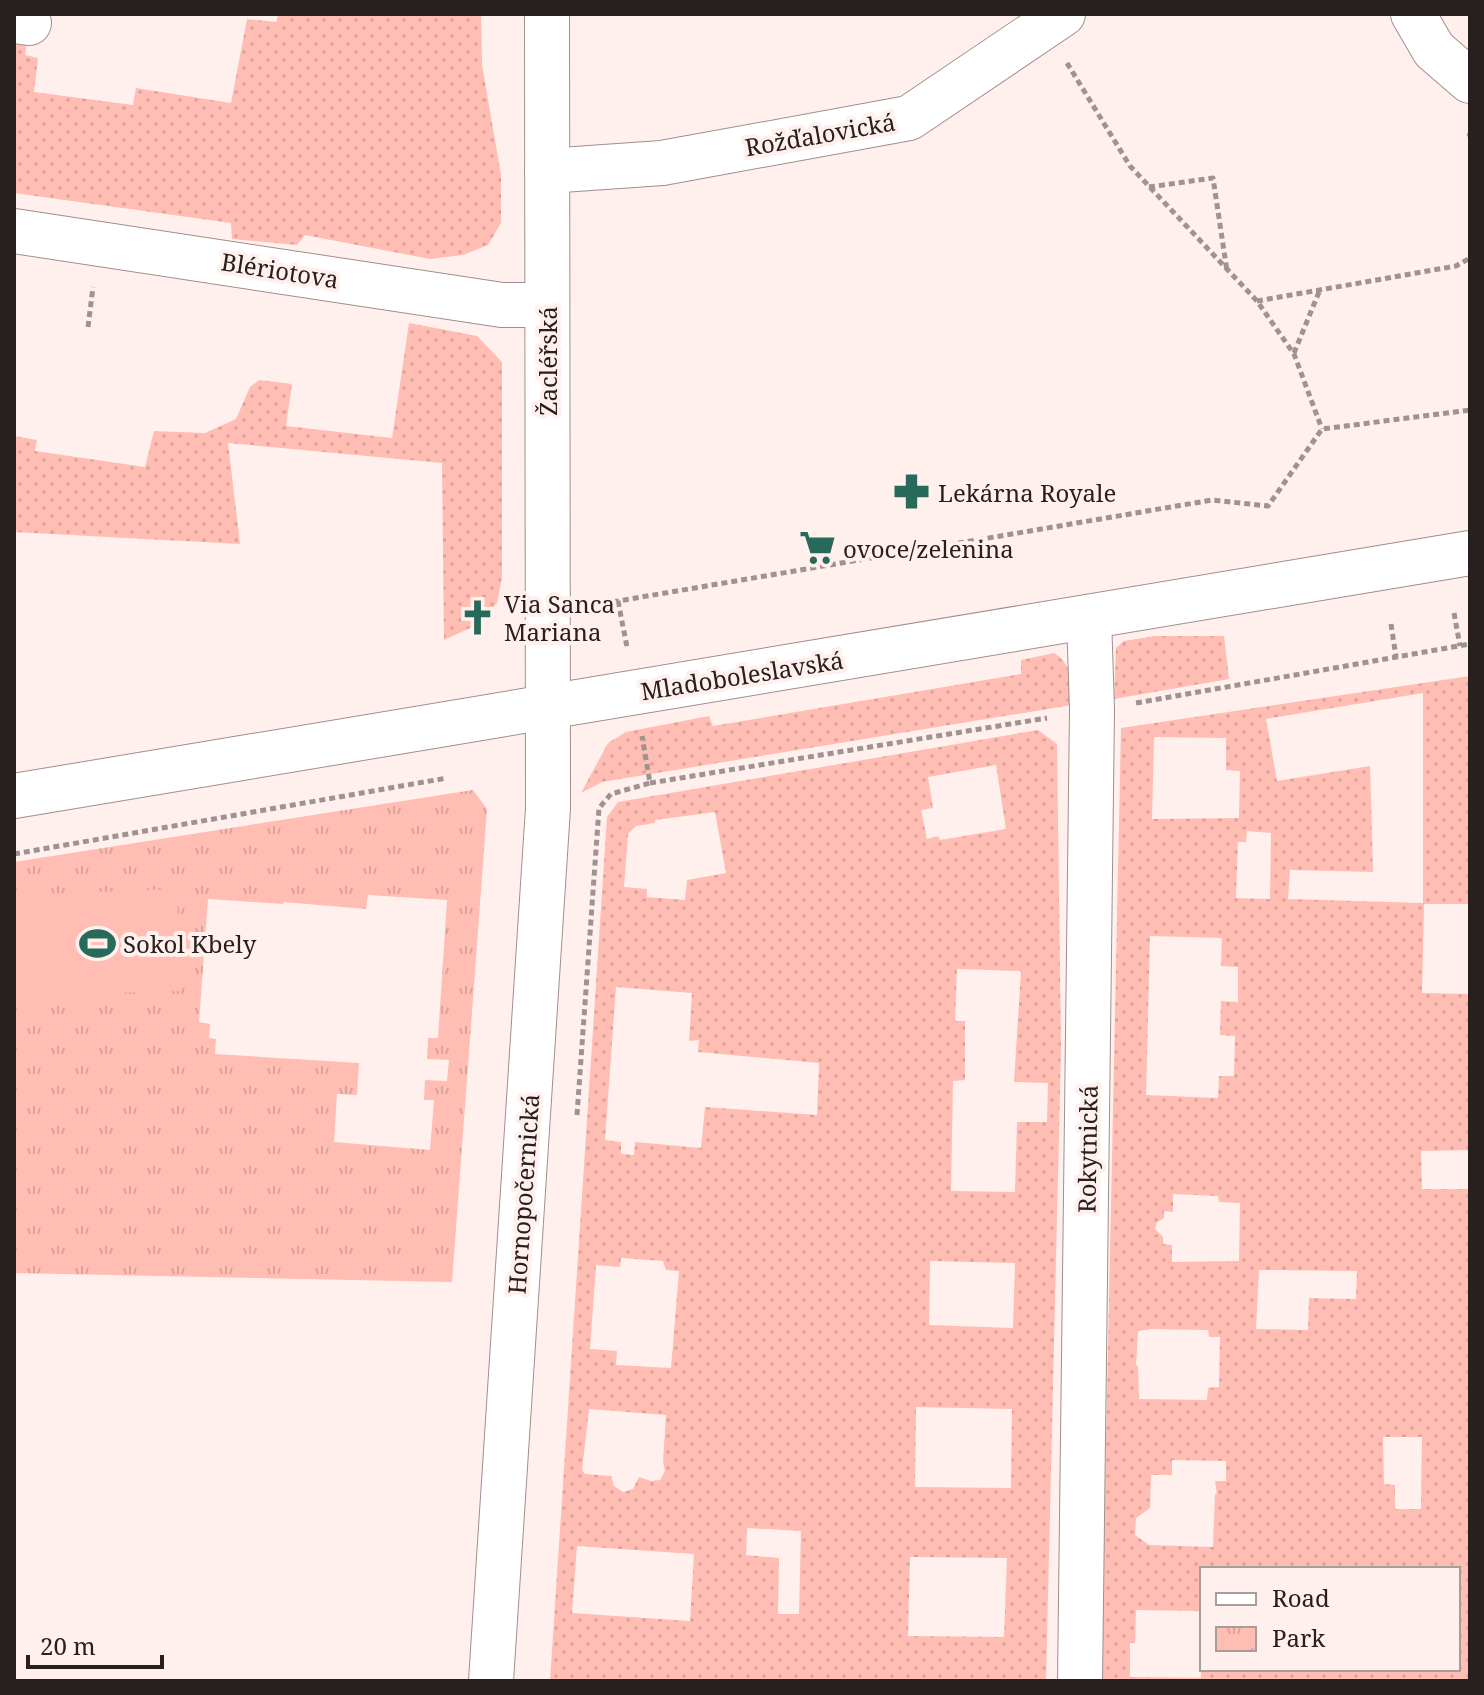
<svg xmlns="http://www.w3.org/2000/svg" width="1484" height="1695" viewBox="0 0 1484 1695" font-family="'Noto Serif',serif">
	<style>
		.grass { fill: url(#grass-dots); fill-rule: evenodd }
		.park { fill: url(#park-tufts); fill-rule: evenodd }
		.pitch { fill: #ffbdb3 }
		.lines { fill: none; stroke-linecap: round; stroke-linejoin: round }
		.minor-casing { stroke: #a08f8c; stroke-width: 46 }
		.major-casing { stroke: #a08f8c; stroke-width: 46 }
		.path { stroke: #9e9391; stroke-width: 5; stroke-dasharray: 6 4; stroke-linecap: butt }
		.minor { stroke: #fff; stroke-width: 44 }
		.major { stroke: #fff; stroke-width: 44 }
		.labels { text-anchor: middle; dominant-baseline: central; stroke-width: 8; stroke-linejoin: round; paint-order: stroke }
		.street-label { font-size: 24px; fill: #27201f; stroke: #fff0ed }
		.poi-label { font-size: 24px; fill: #27201f; stroke: #fff0ed; text-anchor: start }
	</style>
	<defs>
		<pattern id="grass-dots" width="8" height="8" patternUnits="userSpaceOnUse" patternTransform="scale(2)"><rect width="8" height="8" fill="#ffbdb3"/><path d="M2 2h.1M6 6h.1" fill="none" stroke="#dba29a" stroke-width="1.8" stroke-linecap="round"/></pattern>
		<pattern id="park-tufts" width="24" height="20" patternUnits="userSpaceOnUse" patternTransform="scale(2)"><rect width="24" height="20" fill="#ffbdb3"/><path d="M3 7l-1-3M5 7V3M7 7l1-3M15 17l-1-3M17 17v-4M19 17l1-3" fill="none" stroke="#dba29a"/></pattern>
	</defs>
	<rect width="100%" height="100%" fill="#fff0ed"/>
	<g class="grass">
		<path d="M278 14H481L482 65 501 175V223L488 245 463 255 430 259 305 235 297 245 232 239 231 223 14 193V31L28 35 25 55 38 58 34 92 133 105 136 88 231 103 247 19 277 22Z"/>
		<path d="M409 323 477 336 502 362V577L497 603 479 624 444 640 442 463 228 443 240 544 14 532V436L37 440 35 451 145 467 154 431 205 433 236 419 250 387 259 380 292 384 286 426 392 438Z"/>
		<path d="M1155 636H1224L1229 679 1114 699 1116 648 1124 641Z"/>
		<path d="M1054 653C1074 665 1071 684 1072 705L602 782 581 793 608 743 626 732 709 716 713 726 1021 674V660Z"/>
		<path d="M1470 676V904H1424L1422 993 1470 994V1150L1421 1151 1422 1189H1470V1681H1101L1121 728ZM1423 693V903L1288 899 1290 870 1373 872 1370 766 1277 781 1266 719ZM1154 737 1226 738V770L1240 771 1239 818 1152 819ZM1247 831 1271 833 1270 899 1236 898 1238 842H1246ZM1150 936 1222 938 1221 966 1238 967V1002L1221 1001 1220 1035 1235 1036 1234 1076H1219L1218 1098 1146 1095ZM1173 1194 1218 1196 1219 1202 1240 1203 1239 1261 1172 1262V1245L1163 1244V1237L1155 1229 1157 1222 1164 1218V1211L1173 1212ZM1259 1270 1357 1271 1356 1299 1309 1298 1308 1330 1256 1329ZM1150 1329 1208 1330 1209 1337H1220L1219 1387 1208 1388 1207 1400 1139 1399 1138 1366 1136 1365 1138 1331ZM1383 1437H1422L1421 1509H1395V1485L1384 1484ZM1172 1460 1226 1461V1481H1215L1217 1494H1215L1213 1547 1149 1545 1135 1535 1136 1518 1150 1508 1151 1475H1172ZM1202 1569H1458V1669H1202V1630L1201 1678 1130 1677V1643H1135L1136 1610 1202 1611Z"/>
		<path d="M1038 730 1057 744 1061 1047 1046 1681H550L607 817 618 802ZM996 765 1006 829 940 840 938 836 927 839 921 810 933 808 928 777ZM715 812 726 873 687 880 685 900 647 897V889L624 887 628 834 636 826 655 823V820ZM957 969 1021 971 1014 1082 1048 1083 1047 1122H1017L1015 1192 951 1191 953 1081 965 1080V1021H955ZM616 987 692 993 689 1041 699 1040 698 1052 819 1063 817 1115 705 1107 701 1148 635 1142 634 1155 621 1154V1142L605 1140ZM621 1258 663 1261 666 1270 679 1271 671 1368 616 1365 617 1351 590 1349 596 1265 620 1267ZM930 1261 1015 1263 1013 1328 929 1325ZM916 1407 1012 1409 1011 1488 915 1487ZM589 1409 666 1415 663 1462 665 1471 660 1480 651 1481 639 1477 633 1489 623 1492 614 1486 611 1476 585 1474 582 1470ZM747 1528 801 1531 799 1614H778L779 1558 746 1555ZM577 1546 694 1554 690 1621 572 1613ZM910 1557 1007 1558 1004 1637 908 1636Z"/>
	</g>
	<path class="park" d="M473 790 487 809 452 1282 14 1273V862ZM368 895 447 900 438 1038H428L427 1059 449 1060 447 1081 425 1080 424 1100H434L430 1150 334 1142 337 1094 357 1095 359 1063 215 1054 216 1039 209 1038 210 1024 199 1022 208 899 283 904 284 902 366 909Z"/>
	<path class="pitch" d="M177 889 181 991 14 996V895Z"/>
	<g class="lines">
		<defs>
			<g id="minor">
				<path d="M1413 14 1434 50 1470 81"/>
				<path d="M14 21 29 23"/>
				<path d="M547 171 662 163 909 118 1063 14"/>
				<path d="M14 231 502 305H547"/>
				<path d="M491 1681 548 808 547 14"/>
				<path d="M1080 1681 1092 710 1089 617"/>
			</g>
			<path id="major" d="M14 796 1470 553"/>
		</defs>
		<use href="#minor" class="minor-casing"/>
		<use href="#major" class="major-casing"/>
		<g class="path">
			<path d="M1067 63 1130 166 1257 301 1294 354 1322 429"/>
			<path d="M1469 133 1470 136"/>
			<path d="M1149 187 1213 178 1227 271"/>
			<path d="M1257 301 1456 266 1470 258"/>
			<path d="M88 327 93 287"/>
			<path d="M1294 353 1319 292"/>
			<path d="M618 601 627 647"/>
			<path d="M593 603 618 601 1212 500 1268 506 1322 429 1470 410"/>
			<path d="M1454 613 1460 646"/>
			<path d="M1391 624 1396 657"/>
			<path d="M1136 703 1470 644"/>
			<path d="M650 783 1047 718"/>
			<path d="M14 854 447 778"/>
			<path d="M577 1115 599 808 611 794 650 783 642 736"/>
		</g>
		<use href="#minor" class="minor"/>
		<use href="#major" class="major"/>
	</g>
	<defs>
		<symbol id="pharmacy-bare" viewBox="-9 -9 18 18"><path d="M-2-6h4v4h4v4h-4v4h-4v-4h-4v-4h4Z" fill="#276a5b" stroke="#fff0ed" stroke-width="2.5" paint-order="stroke"/></symbol>
		<symbol id="supermarket-bare" viewBox="-9 -9 18 18"><path d="M-6-5.5h2.5l.6 2H6L4.5 2H-2.5L-4.4-4H-6ZM-1.5 3.2a1.3 1.3 0 1 0 .1 0ZM3 3.2a1.3 1.3 0 1 0 .1 0Z" fill="#276a5b" stroke="#fff0ed" stroke-width="2.5" paint-order="stroke"/></symbol>
		<symbol id="church-bare" viewBox="-9 -9 18 18"><path d="M-1.2-6h2.4v3.5h3.3v2.4h-3.3V6h-2.4V-.1h-3.3v-2.4h3.3Z" fill="#276a5b" stroke="#fff0ed" stroke-width="2.5" paint-order="stroke"/></symbol>
		<symbol id="stadium-bare" viewBox="-9 -9 18 18"><path d="M0-5a6.5 5 0 1 0 0 10a6.5 5 0 1 0 0-10ZM-3.5-1.8h7v3.6h-7Z" fill="#276a5b" stroke="#fff0ed" stroke-width="2.5" paint-order="stroke"/></symbol>
	</defs>
	<g fill-rule="evenodd">
		<use href="#pharmacy-bare" x="886" y="466" width="51" height="51"/>
		<use href="#supermarket-bare" x="792" y="522" width="51" height="51"/>
		<use href="#church-bare" x="452" y="592" width="51" height="51"/>
		<use href="#stadium-bare" x="72" y="918" width="51" height="51"/>
	</g>
	<g class="labels">
		<g class="street-label">
			<text transform="translate(820 134) rotate(-10)">Rožďalovická</text>
			<text transform="translate(280 270) rotate(9)">Blériotova</text>
			<text transform="translate(547 361) rotate(-90)">Žacléřská</text>
			<text transform="translate(742 675) rotate(-9)">Mladoboleslavská</text>
			<text transform="translate(1087 1149) rotate(-89)">Rokytnická</text>
			<text transform="translate(523 1194) rotate(-86)">Hornopočernická</text>
		</g>
		<g class="poi-label">
			<text x="938" y="492">Lekárna Royale</text>
			<text x="843" y="548">ovoce/zelenina</text>
			<text x="504" y="603">Via Sanca<tspan x="504" dy="28">Mariana</tspan></text>
			<text x="123" y="943">Sokol Kbely</text>
		</g>
	</g>
	<rect width="1484" height="1695" fill="none" stroke="#27201f" stroke-width="32"/>
	<rect x="1200" y="1567" width="260" height="104" fill="#fff0ed" stroke="#a99d9b" stroke-width="2"/>
	<rect x="1216" y="1593" width="40" height="12" fill="#ffffff" stroke="#a99d9b" stroke-width="2"/>
	<text x="1272" y="1607" font-size="24" fill="#27201f">Road</text>
	<rect x="1216" y="1627" width="40" height="24" fill="url(#park-tufts)" stroke="#a99d9b" stroke-width="2"/>
	<text x="1272" y="1647" font-size="24" fill="#27201f">Park</text>
	<path d="M28 1655v12h134v-12" fill="none" stroke="#27201f" stroke-width="4"/>
	<text x="40" y="1655" font-size="24" fill="#27201f" stroke="#fff0ed" stroke-width="6" paint-order="stroke">20 m</text>
</svg>
